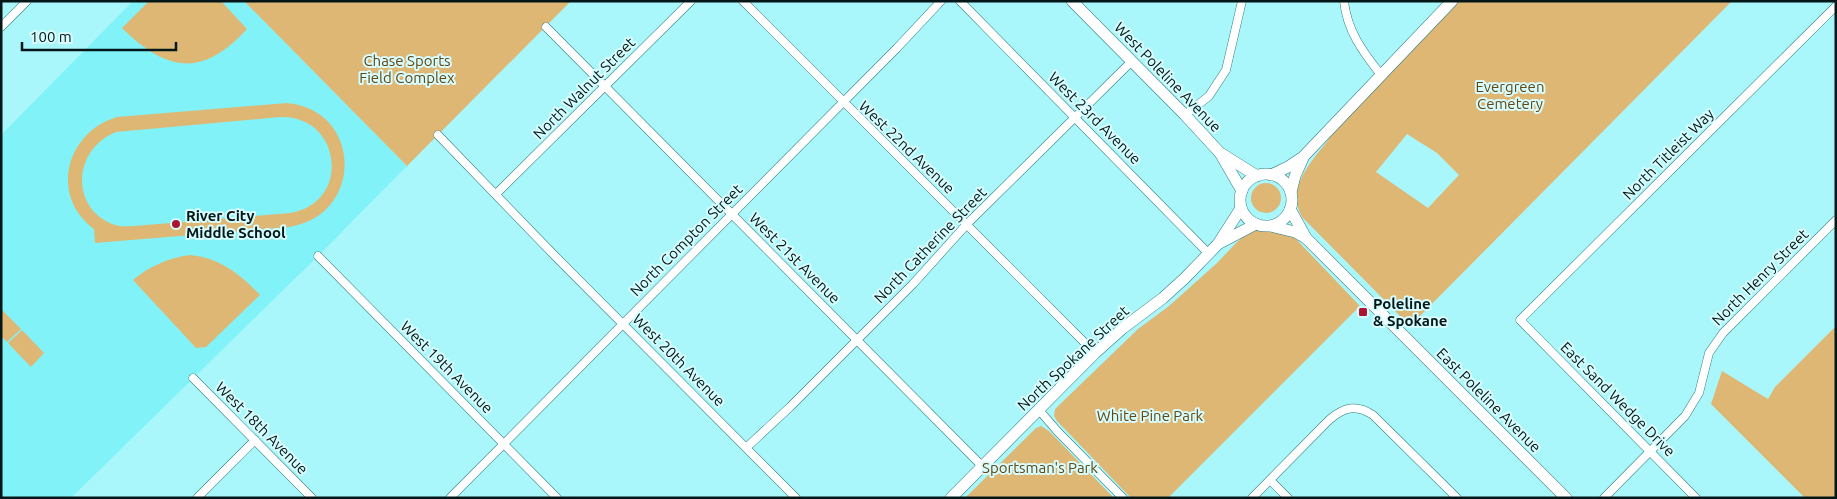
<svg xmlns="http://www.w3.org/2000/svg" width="1837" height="499" viewBox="0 0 1837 499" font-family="Ubuntu,sans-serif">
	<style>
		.built { fill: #81f3f8 }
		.green { fill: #deb775; fill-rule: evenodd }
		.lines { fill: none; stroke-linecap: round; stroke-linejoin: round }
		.street-casing { stroke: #2d7b7f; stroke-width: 9 }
		.secondary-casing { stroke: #2d7b7f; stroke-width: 12 }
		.street { stroke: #fff; stroke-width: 8 }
		.secondary { stroke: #fff; stroke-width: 11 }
		.poi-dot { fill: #ab1530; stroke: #d8fdfe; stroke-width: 2 }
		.labels { text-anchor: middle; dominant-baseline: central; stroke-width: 4; stroke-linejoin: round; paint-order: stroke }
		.park-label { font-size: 15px; fill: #624713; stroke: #d8fdfe }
		.street-label { font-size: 15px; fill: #031718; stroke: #d8fdfe }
		.poi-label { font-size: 15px; font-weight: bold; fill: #031718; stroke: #d8fdfe; text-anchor: start }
	</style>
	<rect width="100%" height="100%" fill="#aaf7fb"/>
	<path class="built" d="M133 1H244L407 166 318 256 71 498H1V135Z"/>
	<g class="green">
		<path d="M149 1H221L247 29C202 78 167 72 122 28Z"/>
		<path d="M244 1H571L407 166Z"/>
		<path d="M1452 1H1732L1410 326 1302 217C1285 188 1312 161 1329 139L1325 135ZM1407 134 1437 153 1459 175 1428 208 1376 172Z"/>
		<path d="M287 103C363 110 364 216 289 227L95 243 94 229C49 196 66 132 117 117ZM280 117C342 115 352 203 290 213L134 226C128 226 121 227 115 225 69 209 73 149 116 132Z"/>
		<circle cx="1266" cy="198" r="15"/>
		<path d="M1260 229 1287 233 1295 238 1360 306 1168 498H1131L1057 421 1054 416 1055 409 1138 329 1169 306 1217 263 1236 243 1247 233Z"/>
		<path d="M190 255C220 258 240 274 260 295L206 347 196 348 133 280C150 266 168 258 190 255Z"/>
		<path d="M1 309 21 329 7 342 1 336Z"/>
		<path d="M1836 326V498H1805L1711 404 1722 371 1768 399 1775 387Z"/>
		<path d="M22 330 44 353 31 367 8 343Z"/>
		<path d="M1041 426 1049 431 1114 498H965L1036 428Z"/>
	</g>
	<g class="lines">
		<defs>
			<g id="street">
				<path d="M743 1C860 119 978 236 1095 353"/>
				<path d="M960 1 1209 254"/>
				<path d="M1344 1C1347 31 1363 52 1381 75"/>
				<path d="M1 27 27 1"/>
				<path d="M546 27 982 466"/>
				<path d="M1185 115 1209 96 1226 70 1242 1"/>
				<path d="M438 135 554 255 796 498"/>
				<path d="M496 194 691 1"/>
				<path d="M318 256 557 498"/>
				<path d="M193 378 312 498"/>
				<path d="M1039 410 1058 432 1123 498"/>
				<path d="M747 447 790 407 913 284 967 224 1132 61"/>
				<path d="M1270 480 1288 498"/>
				<path d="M197 498 255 440"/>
				<path d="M450 498 897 48 941 1"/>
				<path d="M1252 498 1329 420C1344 407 1356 404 1373 415L1457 498"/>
				<path d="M1604 498 1685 416 1699 393 1709 353 1723 333 1836 220"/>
				<path d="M1696 498 1520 320 1836 6"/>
			</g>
			<g id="secondary">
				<path d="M1072 1 1185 115 1220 153 1242 191"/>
				<path d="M1222 154 1257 176"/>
				<circle cx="1266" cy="200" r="26"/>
				<path d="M1271 175 1288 167 1303 157 1452 1"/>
				<path d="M1291 192 1295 176 1303 158"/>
				<path d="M1290 209 1306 238 1566 498"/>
				<path d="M1271 226 1295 232 1306 238"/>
				<path d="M1218 244 1256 224"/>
				<path d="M951 498 1095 353 1123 328 1163 298 1185 278 1218 244 1241 208"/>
			</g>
		</defs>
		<use href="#street" class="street-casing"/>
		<use href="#secondary" class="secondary-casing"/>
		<use href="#street" class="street"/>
		<use href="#secondary" class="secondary"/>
	</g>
	<g class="poi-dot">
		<circle cx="176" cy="224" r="5"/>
		<rect x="1358" y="307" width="10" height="10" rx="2.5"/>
	</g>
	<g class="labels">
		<g class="park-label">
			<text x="407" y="60">Chase Sports<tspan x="407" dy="17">Field Complex</tspan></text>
			<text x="1510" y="86">Evergreen<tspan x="1510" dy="17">Cemetery</tspan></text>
			<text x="1150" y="415">White Pine Park</text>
			<text x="1040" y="467">Sportsman's Park</text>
		</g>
		<g class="street-label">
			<text transform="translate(1168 77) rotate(46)">West Poleline Avenue</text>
			<text transform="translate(584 88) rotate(-45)">North Walnut Street</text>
			<text transform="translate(1095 118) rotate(45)">West 23rd Avenue</text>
			<text transform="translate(907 147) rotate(44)">West 22nd Avenue</text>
			<text transform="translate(1668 154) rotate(-45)">North Titleist Way</text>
			<text transform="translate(686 240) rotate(-45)">North Compton Street</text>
			<text transform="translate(930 245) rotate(-46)">North Catherine Street</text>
			<text transform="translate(795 258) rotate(45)">West 21st Avenue</text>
			<text transform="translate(1760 277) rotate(-45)">North Henry Street</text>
			<text transform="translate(1073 358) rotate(-43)">North Spokane Street</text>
			<text transform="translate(679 360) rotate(45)">West 20th Avenue</text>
			<text transform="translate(447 367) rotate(45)">West 19th Avenue</text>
			<text transform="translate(1618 399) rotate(45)">East Sand Wedge Drive</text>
			<text transform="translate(1489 400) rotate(45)">East Poleline Avenue</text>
			<text transform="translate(262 428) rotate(45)">West 18th Avenue</text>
		</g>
		<g class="poi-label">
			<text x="186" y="215">River City<tspan x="186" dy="17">Middle School</tspan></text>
			<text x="1373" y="303">Poleline<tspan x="1373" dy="17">&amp; Spokane</tspan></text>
		</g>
	</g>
	<rect width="1837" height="499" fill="none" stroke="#031718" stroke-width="5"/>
	<path d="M22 42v8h154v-8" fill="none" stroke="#031718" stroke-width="2.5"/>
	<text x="30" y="42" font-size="15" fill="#031718" stroke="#d8fdfe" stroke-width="4" paint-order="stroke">100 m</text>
</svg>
